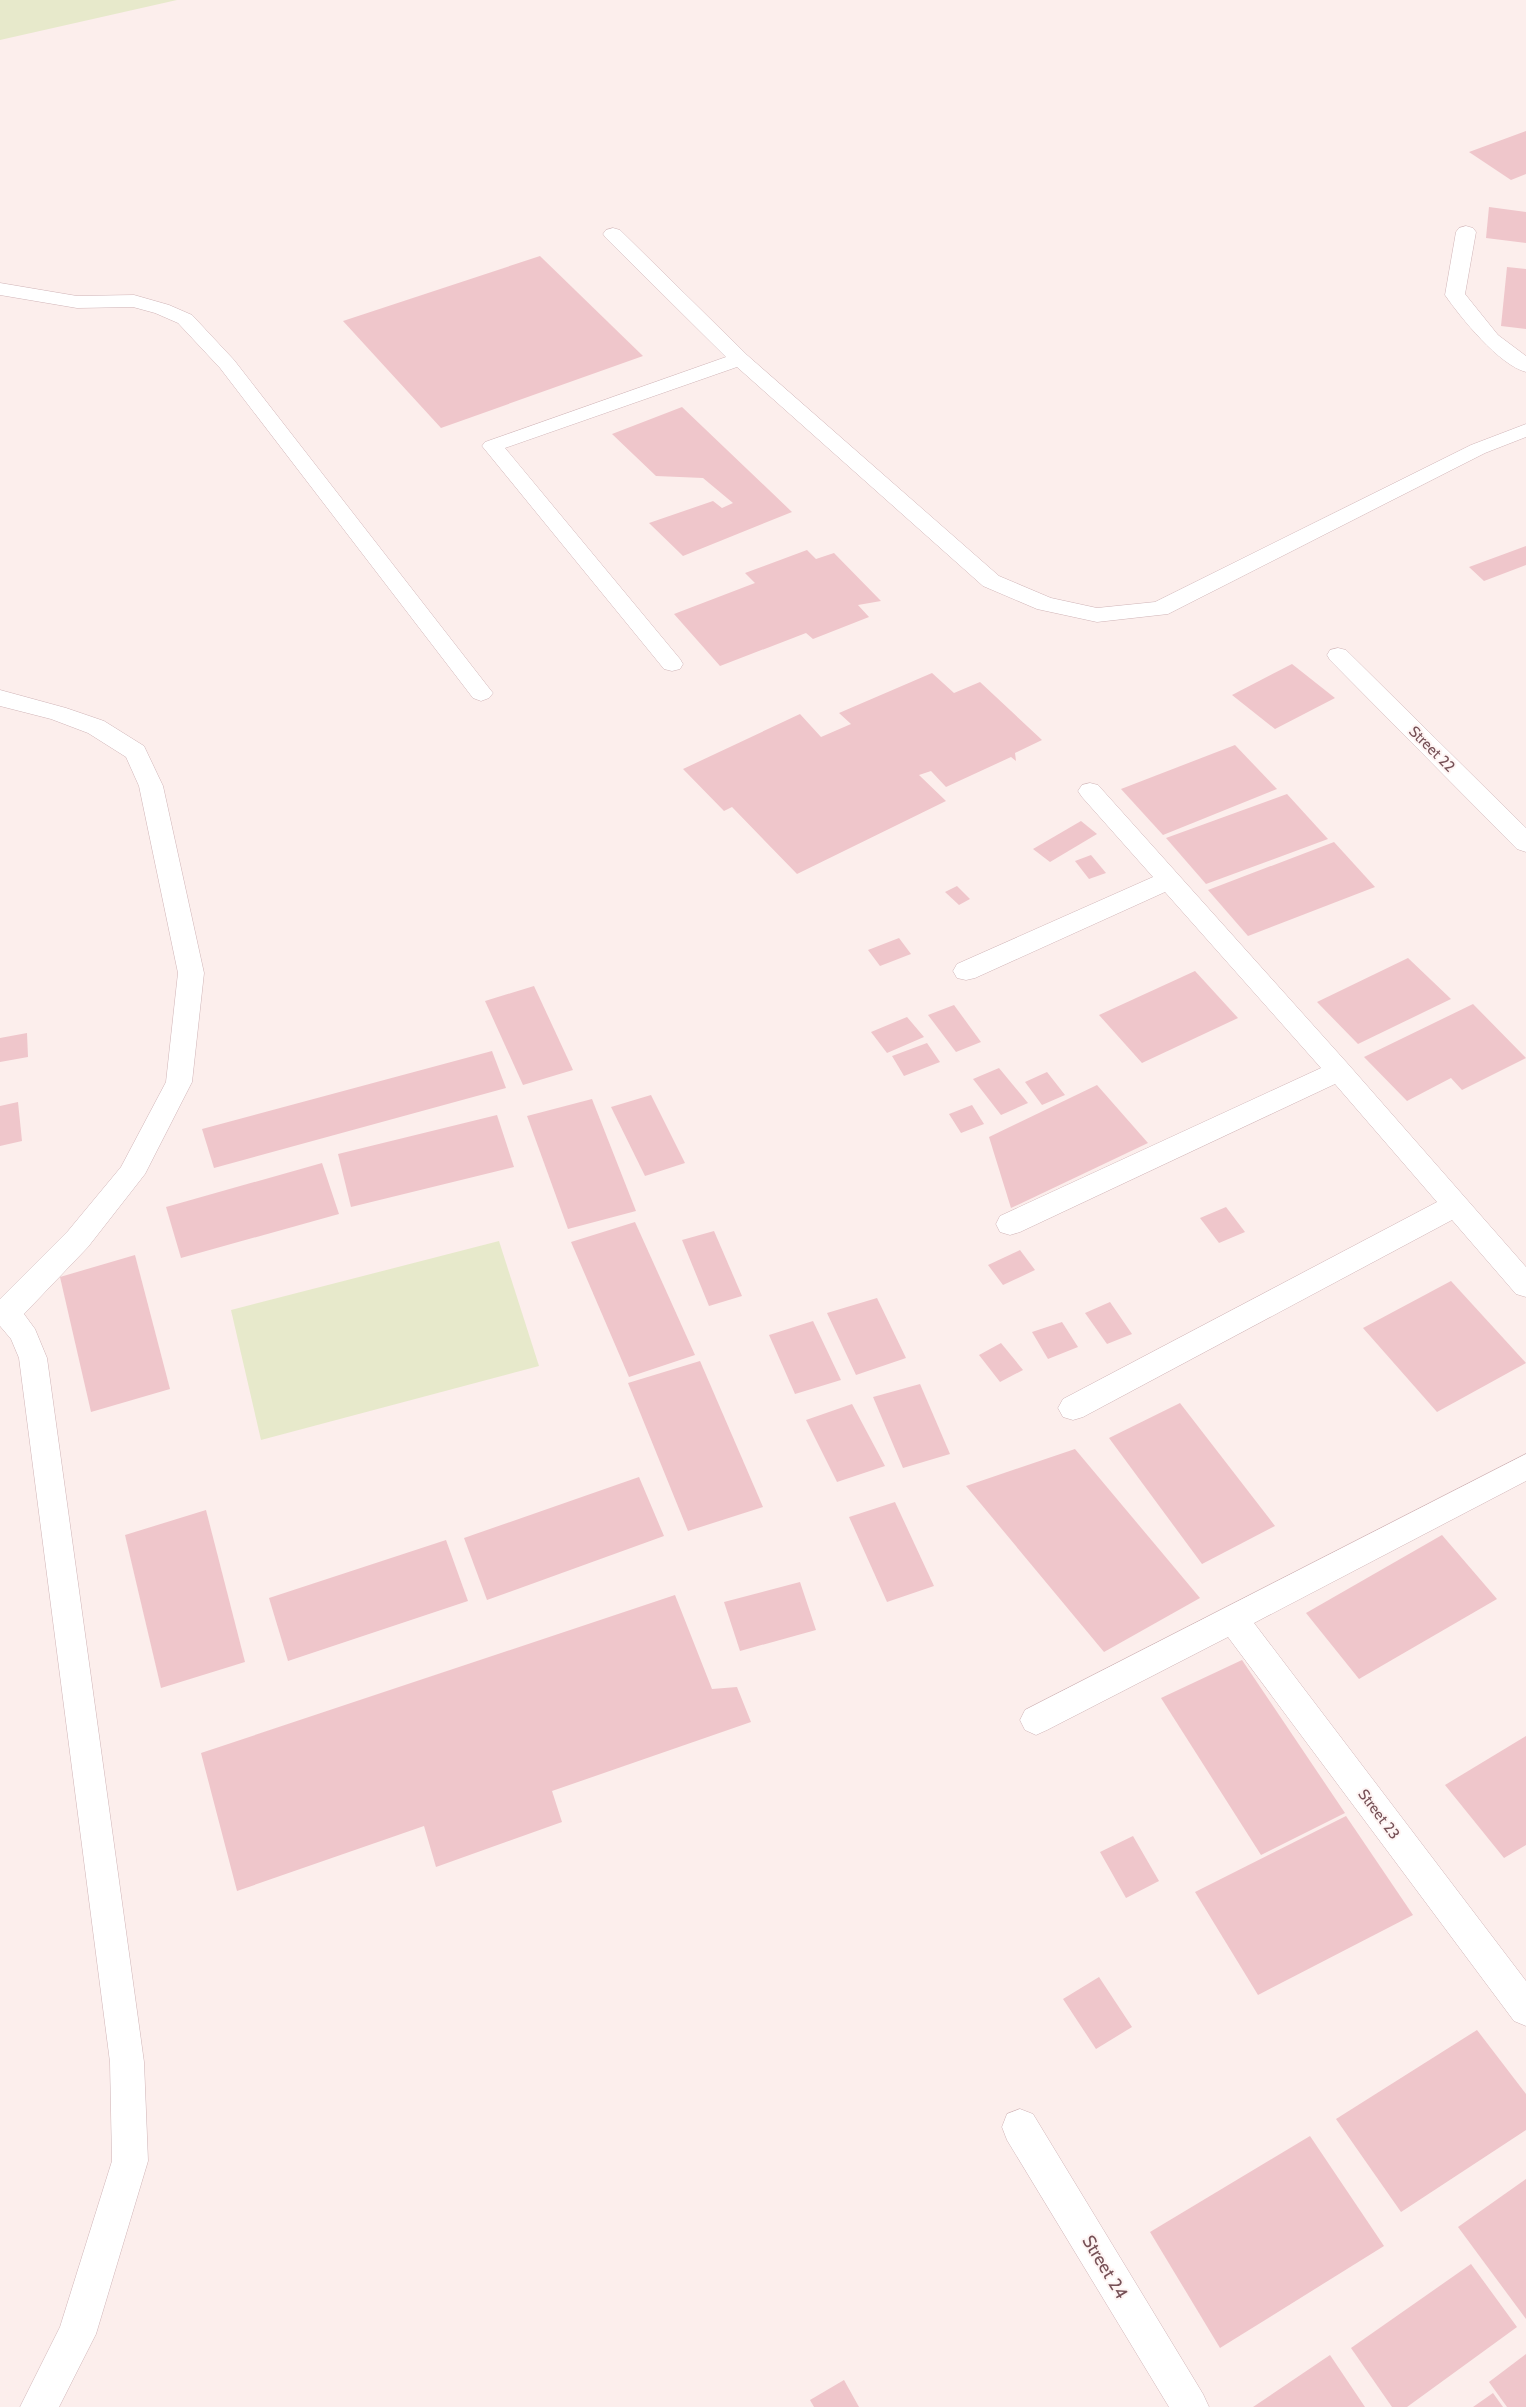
<svg xmlns="http://www.w3.org/2000/svg" width="1526" height="2407" viewBox="0 0 1526 2407" font-family="Cabin,sans-serif">
	<style>
		.green { fill: #e7e9cb }
		.building { fill: #efc6cb }
		.lines { fill: none; stroke-linecap: round; stroke-linejoin: round }
		.minor-casing { stroke: #d0b4b7; stroke-width: 1 }
		.minor { fill: #fff; fill-rule: evenodd }
		.labels { text-anchor: middle; dominant-baseline: central; stroke-width: 4; stroke-linejoin: round; paint-order: stroke }
		.street-label { font-size: 15px; fill: #765056; stroke: #fef4f3 }
		.near-street-label { font-size: 18px; fill: #765056; stroke: #fef4f3 }
	</style>
	<rect width="100%" height="100%" fill="#fceeec"/>
	<g class="green">
		<path d="M0 0H177L0 40Z"/>
		<path d="M499 1241 539 1366 261 1440 231 1310Z"/>
	</g>
	<g class="building">
		<path d="M1526 131V174L1511 180 1469 152Z"/>
		<path d="M1489 207 1526 212V243L1486 238Z"/>
		<path d="M540 256 643 356 441 428 343 321Z"/>
		<path d="M1507 267 1526 269V329L1501 326Z"/>
		<path d="M682 407 792 512 683 556 649 523 713 501 722 508 733 503 703 478 656 476 612 434Z"/>
		<path d="M1526 546V565L1484 581 1469 567Z"/>
		<path d="M807 550 816 559 834 553 881 601 858 605 869 617 813 639 806 633 720 666 674 614 755 583 745 573Z"/>
		<path d="M1292 664 1335 698 1275 729 1232 695Z"/>
		<path d="M932 673 954 693 980 682 1042 740 1015 753 1016 761 1011 757 946 787 931 771 919 775 946 801 797 874 732 807 724 811 683 769 800 714 821 737 851 724 839 713Z"/>
		<path d="M1235 745 1277 789 1163 835 1121 789Z"/>
		<path d="M1287 794 1328 839 1206 884 1166 838Z"/>
		<path d="M1081 821 1097 834 1050 862 1033 849Z"/>
		<path d="M1334 842 1375 887 1248 936 1208 890Z"/>
		<path d="M1091 855 1106 873 1089 879 1075 861Z"/>
		<path d="M957 886 970 899 959 905 945 892Z"/>
		<path d="M899 938 911 954 880 966 868 950Z"/>
		<path d="M1408 958 1451 999 1358 1044 1317 1002Z"/>
		<path d="M1195 971 1238 1018 1142 1063 1099 1015Z"/>
		<path d="M534 986 573 1070 523 1085 485 1001Z"/>
		<path d="M1473 1004 1526 1058 1462 1090 1451 1078 1407 1101 1364 1057Z"/>
		<path d="M954 1005 981 1042 956 1052 928 1015Z"/>
		<path d="M907 1017 924 1037 887 1053 871 1032Z"/>
		<path d="M27 1033 28 1057 0 1062V1038Z"/>
		<path d="M927 1043 940 1062 904 1076 892 1056Z"/>
		<path d="M492 1051 506 1088 214 1168 202 1129Z"/>
		<path d="M999 1068 1028 1103 1001 1115 973 1079Z"/>
		<path d="M1047 1072 1065 1095 1042 1105 1025 1082Z"/>
		<path d="M1097 1085 1148 1143 1011 1208 989 1137Z"/>
		<path d="M651 1095 685 1163 645 1176 611 1107Z"/>
		<path d="M592 1099 636 1211 568 1229 527 1116Z"/>
		<path d="M18 1102 22 1141 0 1146V1106Z"/>
		<path d="M972 1105 984 1124 961 1133 949 1114Z"/>
		<path d="M497 1115 514 1167 351 1207 338 1154Z"/>
		<path d="M322 1163 339 1214 181 1258 166 1207Z"/>
		<path d="M1226 1207 1245 1232 1219 1243 1200 1218Z"/>
		<path d="M635 1222 695 1355 629 1377 571 1242Z"/>
		<path d="M714 1231 742 1296 709 1306 682 1240Z"/>
		<path d="M1020 1250 1035 1270 1003 1285 988 1265Z"/>
		<path d="M135 1255 170 1389 91 1412 60 1277Z"/>
		<path d="M1451 1281 1526 1363 1437 1412 1363 1328Z"/>
		<path d="M877 1298 906 1358 856 1375 827 1313Z"/>
		<path d="M1110 1302 1132 1334 1107 1344 1085 1313Z"/>
		<path d="M813 1321 841 1380 795 1394 769 1335Z"/>
		<path d="M1062 1322 1078 1347 1048 1359 1032 1332Z"/>
		<path d="M1001 1343 1023 1370 1000 1382 979 1355Z"/>
		<path d="M700 1361 763 1507 688 1531 628 1383Z"/>
		<path d="M920 1384 950 1454 903 1468 873 1397Z"/>
		<path d="M1180 1403 1275 1526 1202 1564 1109 1438Z"/>
		<path d="M852 1404 885 1466 837 1482 806 1420Z"/>
		<path d="M1075 1449 1200 1598 1104 1652 966 1486Z"/>
		<path d="M639 1477 664 1536 487 1600 464 1538Z"/>
		<path d="M895 1502 934 1586 887 1602 849 1517Z"/>
		<path d="M206 1510 245 1662 161 1688 125 1535Z"/>
		<path d="M1442 1535 1497 1599 1359 1679 1306 1613Z"/>
		<path d="M446 1540 468 1601 288 1661 269 1598Z"/>
		<path d="M800 1582 816 1630 740 1651 724 1602Z"/>
		<path d="M675 1595 712 1689 737 1687 751 1722 552 1791 562 1822 436 1867 424 1826 237 1891 201 1753Z"/>
		<path d="M1242 1660 1345 1813 1261 1855 1161 1698Z"/>
		<path d="M1526 1736V1845L1504 1858 1445 1785Z"/>
		<path d="M1346 1816 1413 1915 1258 1995 1195 1892Z"/>
		<path d="M1133 1836 1159 1881 1126 1898 1100 1852Z"/>
		<path d="M1099 1977 1132 2027 1096 2049 1063 1999Z"/>
		<path d="M1477 2030 1526 2094V2130L1401 2212 1336 2119Z"/>
		<path d="M1310 2136 1384 2246 1220 2348 1150 2232Z"/>
		<path d="M1526 2179V2319L1458 2227Z"/>
		<path d="M1471 2264 1517 2327 1407 2407H1392L1351 2348Z"/>
		<path d="M1526 2354V2407H1507L1489 2382Z"/>
		<path d="M1330 2355 1365 2407H1253Z"/>
		<path d="M844 2380 859 2407H814L810 2400Z"/>
		<path d="M1493 2393 1503 2407H1473Z"/>
	</g>
	<g class="lines">
		<defs>
			<g id="minor">
				<path d="M1466 226 1473 228 1476 232 1465 294 1498 335 1526 356V372C1499 365 1461 318 1445 295L1456 232 1459 228Z"/>
				<path d="M613 228 620 230 747 355 999 576 1051 598 1097 608 1155 602 1471 445 1526 424V437L1485 453 1168 614 1097 622 1037 609 983 586 737 367 505 448 680 659 683 664 680 669 672 671 664 669 482 446 485 442 726 357 606 238 603 234 606 230Z"/>
				<path d="M0 283 77 296 134 295 169 305 192 315 234 360 489 688 493 693 489 698 481 701 473 698 220 368 178 323 155 313 133 307 77 308 0 295Z"/>
				<path d="M1338 648 1346 650 1526 828V852L1517 849 1330 660 1327 655 1330 650Z"/>
				<path d="M0 690 66 708 104 721 144 746 163 786 204 973 192 1082 145 1174 88 1247 24 1314 35 1329 47 1358 144 2062 148 2161 96 2334 59 2407H20L60 2327 112 2161 110 2062 19 1358 11 1339 0 1326V1299L68 1231 121 1167 166 1082 178 973 139 786 126 757 88 733 51 719 0 706Z"/>
				<path d="M1090 783 1098 785 1348 1064 1526 1267V1297L1516 1294 1452 1220 1083 1417 1073 1420 1063 1417 1058 1408 1063 1399 1437 1202 1335 1084 1020 1232 1010 1235 1000 1232 996 1224 1000 1216 1321 1068 1165 892 975 978 966 980 957 978 953 971 957 964 1153 877 1082 797 1078 791 1082 785Z"/>
				<path d="M1526 1454V1481L1254 1623 1526 1981V2026L1514 2021 1228 1637 1047 1730 1036 1735 1025 1730 1020 1720 1025 1710Z"/>
				<path d="M1020 2109 1033 2114 1203 2394 1209 2407H1169L1007 2140 1002 2127 1007 2114Z"/>
			</g>
		</defs>
		<use href="#minor" class="minor-casing"/>
		<use href="#minor" class="minor"/>
	</g>
	<g class="labels">
		<g class="street-label">
			<text transform="translate(1432 749) rotate(45)">Street 22</text>
			<text transform="translate(1379 1814) rotate(53)">Street 23</text>
		</g>
		<g class="near-street-label">
			<text transform="translate(1105 2267) rotate(59)">Street 24</text>
		</g>
	</g>
</svg>
